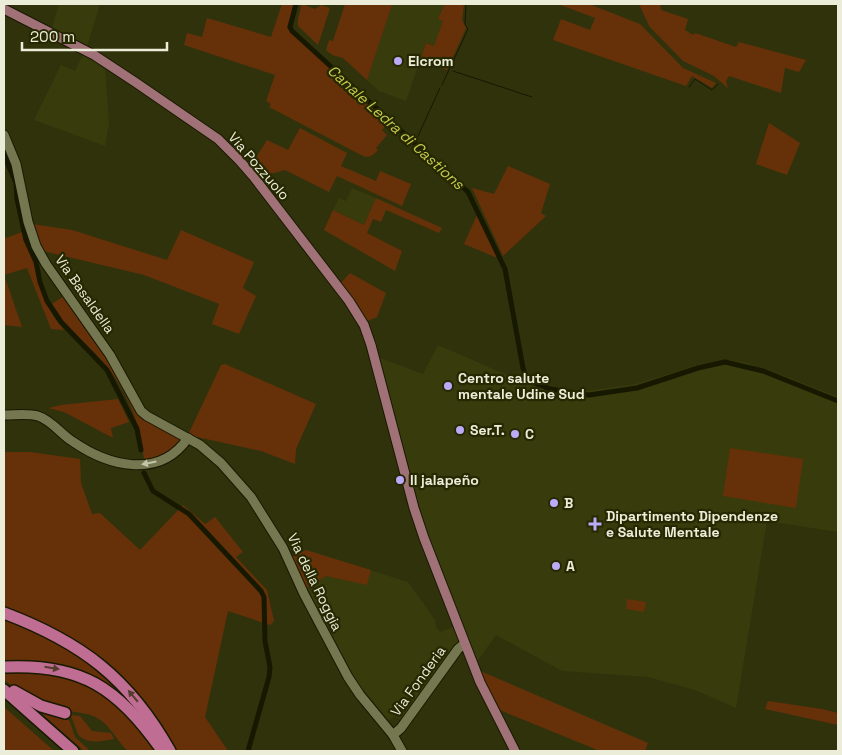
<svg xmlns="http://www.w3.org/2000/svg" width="842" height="755" viewBox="0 0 842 755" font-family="'Space Grotesk',sans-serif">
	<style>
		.built { fill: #383b0b }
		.green { fill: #663109 }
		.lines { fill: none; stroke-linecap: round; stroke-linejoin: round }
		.stream { stroke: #171800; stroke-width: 1 }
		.canal { stroke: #171800; stroke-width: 5 }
		.secondary-casing { stroke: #181900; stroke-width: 11 }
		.primary-casing { stroke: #181900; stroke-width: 11 }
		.highway-casing { stroke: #181900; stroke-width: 14 }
		.secondary { stroke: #747750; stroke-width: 9 }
		.primary { stroke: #a17178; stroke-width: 9 }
		.highway { stroke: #bf6d92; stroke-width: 11 }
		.oneway { fill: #c1c4a8 }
		.oneway2 { fill: #543d2d }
		.poi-dot { fill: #b9abf7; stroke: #262802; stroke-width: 2 }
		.labels { text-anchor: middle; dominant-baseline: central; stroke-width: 4.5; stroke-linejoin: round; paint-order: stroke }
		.poi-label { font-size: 14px; font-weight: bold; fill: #ebedd8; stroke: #262802; text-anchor: start }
		.street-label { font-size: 14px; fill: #ebedd8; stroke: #262802 }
		.water-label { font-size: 15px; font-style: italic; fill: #c3c94c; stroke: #262802 }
	</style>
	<rect width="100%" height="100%" fill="#30320c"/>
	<g class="built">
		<path d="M59 4H100L87 47 52 28Z"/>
		<path d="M388 4H445L438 19 466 28 455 54 426 43 406 101 379 91 367 80 392 5Z"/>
		<path d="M84 52 105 66 109 123 105 146 34 120 61 65 75 71Z"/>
		<path d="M352 188 376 198 364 225 333 210 339 198 346 201Z"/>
		<path d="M438 345 521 381 530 379 551 388 587 391 636 384 697 365 725 360 744 362 787 377 838 397V532L767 521 736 708 695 690 648 677 562 671 496 635 476 663 424 527 411 483 380 358 423 374Z"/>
		<path d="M306 550 408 582 435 620 436 627 440 632 453 627 459 640 402 721 396 716 388 720 356 682 291 557Z"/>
	</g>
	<g class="green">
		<path d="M282 4H294L287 28 355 90C360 99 364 103 373 107 379 110 385 117 390 121L382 130 387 135 376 148 378 150C372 156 369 159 361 155L269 107 271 104 266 101 275 75 184 45 187 33 202 37 207 18 271 37Z"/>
		<path d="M302 4 315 9 321 5 330 8 318 45 298 26V19Z"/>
		<path d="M345 4 392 5 367 80 343 58 332 55 326 50 329 40 333 41Z"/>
		<path d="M445 4H464L462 20 466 28 447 70 420 60 426 43 434 46 443 21 438 19Z"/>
		<path d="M558 4H589L640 24 683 68 716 83 712 88 692 76 686 86 553 40 561 19 590 30 595 18Z"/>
		<path d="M639 4H660L661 10 688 19 685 30 693 35 695 33 736 47 739 42 806 60 799 72 785 68 781 93 729 76 726 81 728 88 714 76 683 61 649 26Z"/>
		<path d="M769 123 800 143 787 175 756 164Z"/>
		<path d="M300 128 347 153 341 166 376 181 380 171 411 184 402 206 337 176 329 192 285 170 259 177 250 167 267 140 288 150Z"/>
		<path d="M508 166 550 184 541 213 546 216 503 256 472 188 494 194Z"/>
		<path d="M376 198 442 228 439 233 386 210 381 222 373 219 367 233 402 251 395 271 324 230 333 210 364 225Z"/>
		<path d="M477 215 500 259 464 244Z"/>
		<path d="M32 224 72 230 167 260 181 230 254 262 243 288 256 296 239 334 212 324 219 304 144 275 43 251Z"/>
		<path d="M22 232 35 263 36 273 45 299 54 317 64 330 51 329 27 268 4 275V236L6 238Z"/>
		<path d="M350 273 386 293 377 317 367 321 357 304 341 283Z"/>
		<path d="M4 275 22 327 4 325Z"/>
		<path d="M65 295 99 343 134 403 183 438C169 454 165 457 144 461 142 426 126 388 103 362 93 350 81 340 70 329 63 322 58 313 52 304Z"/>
		<path d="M225 364 316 404 296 449 295 464 261 451 188 435 221 365Z"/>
		<path d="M118 399 129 422 111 428 113 438 64 412 48 408 61 405Z"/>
		<path d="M730 448 803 459 796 508 723 496Z"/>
		<path d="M4 452H30L80 459 81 483 92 514 100 513 140 550 183 505 205 524 215 517 243 552 236 557 267 590 274 621 270 625 228 611 205 717 228 751H174C162 731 150 709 135 690 101 649 52 628 4 607Z"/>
		<path d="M306 550 371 570 367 585 326 576 307 588 291 557Z"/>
		<path d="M627 599 646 602 644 612 626 609Z"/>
		<path d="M4 615 59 640 121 689 148 727 72 668 51 663 4 662Z"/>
		<path d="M4 669 58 671 108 695 159 751H128C116 741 111 725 97 718 88 713 79 713 70 711 53 708 18 691 4 680Z"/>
		<path d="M478 670 648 743 645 751H600L497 709Z"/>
		<path d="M768 701 822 709 838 713V725L765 709Z"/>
		<path d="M32 705 66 717 70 722 75 737 90 751H84Z"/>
		<path d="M4 707 53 750 55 751H4Z"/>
		<path d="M70 715 80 716 92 731 111 733 114 739C104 741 85 745 78 734 75 728 74 721 70 715Z"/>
	</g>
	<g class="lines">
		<g class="stream">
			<path d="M453 71 532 97"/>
			<path d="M442 85 468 29 465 24 466 4"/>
			<path d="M689 87 695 79 712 90 718 84"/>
			<path d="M357 91C360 98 367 104 375 106"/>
			<path d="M418 136 440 88"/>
		</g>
		<g class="canal">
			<path d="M296 4 290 27 292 31 468 192 505 269 523 368 527 380 550 389 589 395 637 388 698 368 725 362 763 371 838 401"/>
			<path d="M4 155 16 183 17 199 23 227 26 240 36 262 40 282 47 301 61 322 107 370 137 429 141 450"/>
			<path d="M144 473 153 491 189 514 261 591 264 597 265 641 270 667 269 677 248 751"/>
		</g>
		<defs>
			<g id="secondary">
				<path d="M4 135 16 164 28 222 36 246 46 264 110 355 141 411 147 416 200 445 221 463 251 497 283 548 304 594 348 677 360 695 393 735 402 751"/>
				<path d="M4 415C15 415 28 413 38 416 51 420 61 434 72 441 108 466 159 480 188 438"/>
				<path d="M393 735 401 728 458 649 464 644"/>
			</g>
			<path id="primary" d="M4 9 94 55 135 82 218 139 239 160 253 176 349 301 364 325 371 345 414 508 424 538 480 682 515 751"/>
			<g id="highway">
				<path d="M4 613C81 642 129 678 170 751"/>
				<path d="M4 667C82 663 117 688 161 749"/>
				<path d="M4 690 73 751"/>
				<path d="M14 691 41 706 65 713"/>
			</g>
		</defs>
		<use href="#secondary" class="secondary-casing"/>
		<use href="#primary" class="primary-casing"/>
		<use href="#highway" class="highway-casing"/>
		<use href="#secondary" class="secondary"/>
		<use href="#primary" class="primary"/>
		<use href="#highway" class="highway"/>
	</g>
	<defs><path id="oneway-solid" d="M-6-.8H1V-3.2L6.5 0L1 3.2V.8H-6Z" transform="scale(1.25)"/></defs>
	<use class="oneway" href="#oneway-solid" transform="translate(149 463) rotate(169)"/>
	<g class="oneway2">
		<use href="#oneway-solid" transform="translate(52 668) rotate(9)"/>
		<use href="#oneway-solid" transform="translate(133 696) rotate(-130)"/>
	</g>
	<g class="poi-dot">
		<circle cx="398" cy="61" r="5"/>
		<circle cx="448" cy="386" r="5"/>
		<circle cx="460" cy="430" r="5"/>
		<circle cx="515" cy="434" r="5"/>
		<circle cx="400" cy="480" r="5"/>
		<circle cx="554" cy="503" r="5"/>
		<path d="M592.5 516.5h5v5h5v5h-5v5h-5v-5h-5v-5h5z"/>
		<circle cx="556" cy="566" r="5"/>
	</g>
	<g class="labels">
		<g class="poi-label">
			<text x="408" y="61">Elcrom</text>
			<text x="458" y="378">Centro salute<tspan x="458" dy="16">mentale Udine Sud</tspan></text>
			<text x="470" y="430">Ser.T.</text>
			<text x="525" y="434">C</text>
			<text x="410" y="480">Il jalapeño</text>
			<text x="564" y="503">B</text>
			<text x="606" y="516">Dipartimento Dipendenze<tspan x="606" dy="16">e Salute Mentale</tspan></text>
			<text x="566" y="566">A</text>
		</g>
		<g class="street-label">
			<text transform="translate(259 166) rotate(49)">Via Pozzuolo</text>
			<text transform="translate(85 294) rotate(55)">Via Basaldella</text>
			<text transform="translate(315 582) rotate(64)">Via della Roggia</text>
			<text transform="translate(418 681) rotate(-54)">Via Fonderia</text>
		</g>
		<g class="water-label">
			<text transform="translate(396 127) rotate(42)">Canale Ledra di Castions</text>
		</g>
	</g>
	<rect width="842" height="755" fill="none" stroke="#ebedd8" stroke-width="10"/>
	<path d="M22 42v8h145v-8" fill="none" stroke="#ebedd8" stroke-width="2.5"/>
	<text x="30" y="42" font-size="15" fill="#ebedd8" stroke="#262802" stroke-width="4" paint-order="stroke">200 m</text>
</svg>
